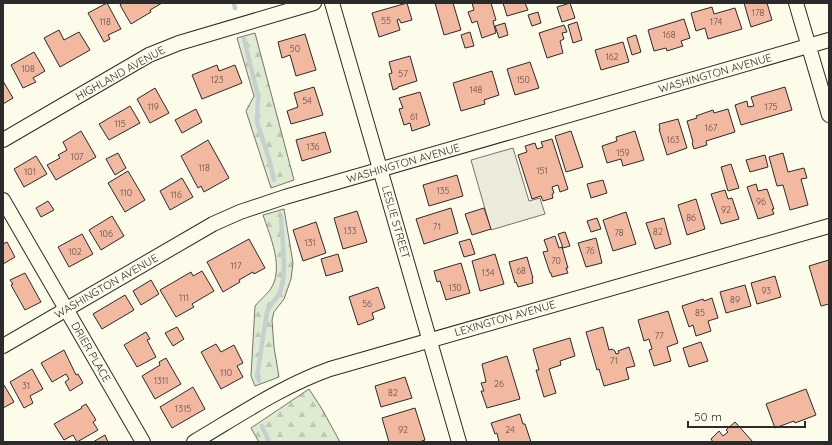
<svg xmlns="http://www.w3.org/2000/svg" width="832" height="445" viewBox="0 0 832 445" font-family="Quicksand,sans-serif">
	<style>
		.forest { fill: url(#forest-firs); stroke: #74746e }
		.parking { fill: #eceadb; stroke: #74746e }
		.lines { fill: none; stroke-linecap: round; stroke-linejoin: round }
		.stream { stroke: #c7d0d0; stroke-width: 4.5 }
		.building { fill: #f2b8a0; stroke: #2b2b2b }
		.minor-casing { stroke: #2b2b2b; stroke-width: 16 }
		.minor { stroke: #fdfbea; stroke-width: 14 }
		.labels { text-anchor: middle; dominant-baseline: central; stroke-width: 3; stroke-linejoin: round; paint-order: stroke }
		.number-label { font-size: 9px; fill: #5d4e48 }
		.street-label { font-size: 11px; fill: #2b2b2b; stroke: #fdfbea }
	</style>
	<defs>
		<pattern id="forest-firs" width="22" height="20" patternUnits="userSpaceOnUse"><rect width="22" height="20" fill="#deebd1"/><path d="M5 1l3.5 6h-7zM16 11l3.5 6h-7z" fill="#bfcab4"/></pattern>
	</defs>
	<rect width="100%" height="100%" fill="#fdfbea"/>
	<g class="forest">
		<path d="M255 33 294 180 271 188 246 111 254 96 237 38Z"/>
		<path d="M284 209 293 263 291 279 284 299 274 312 272 320 274 347 279 377 255 386 251 376 255 306C260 300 266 295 270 290 285 269 270 236 263 215Z"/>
		<path d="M309 389 322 409 340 442H259L251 428Z"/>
	</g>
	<path class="parking" d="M513 148 529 201 540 198 545 214 491 230 471 160Z"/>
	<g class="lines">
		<g class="stream">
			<path d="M234 3 235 8"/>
			<path d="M244 39 258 96 257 122 269 159 274 180"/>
			<path d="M259 381 257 376 267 312C270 305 275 300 279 294 288 277 282 238 281 219"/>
			<path d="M262 426 269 442"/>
		</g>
	</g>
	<g class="building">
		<path d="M107 3 121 29 108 35 110 39 104 42 88 13Z"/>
		<path d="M123 3H162L150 10 151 12 131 24 120 5Z"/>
		<path d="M407 3 412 20 401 23 399 19 397 20 400 30 379 37 372 13Z"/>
		<path d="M435 3H453L461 30 444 35Z"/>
		<path d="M472 3H491L496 20 493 21 496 33 482 38 477 21 472 23 468 12 474 10Z"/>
		<path d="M503 3H525L528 10 507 16Z"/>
		<path d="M570 3 575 18 562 22 557 7Z"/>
		<path d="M744 3H767L772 20 751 27Z"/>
		<path d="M712 7 714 14 735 8 742 29 708 39 705 28 696 31 691 13Z"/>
		<path d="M538 12 541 23 532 26 528 15Z"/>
		<path d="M684 19 690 38 681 41 683 46 667 51 666 48 654 51 648 30Z"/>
		<path d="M577 22 582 40 573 43 568 25Z"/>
		<path d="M505 23 508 35 499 38 495 26Z"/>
		<path d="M564 25 567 32 562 33 564 39 560 41 563 53 547 58 539 33Z"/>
		<path d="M59 30 64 40 79 32 90 50 60 67 44 38Z"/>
		<path d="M470 32 474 46 465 48 461 35Z"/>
		<path d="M305 34 316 70 296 76 290 55 282 58 278 42Z"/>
		<path d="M636 35 641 52 632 55 627 38Z"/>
		<path d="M623 42 629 62 601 70 595 50Z"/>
		<path d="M34 52 45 71 33 78 36 82 23 88 11 65Z"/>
		<path d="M410 56 417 81 398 87V88L393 90 389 74 392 73 389 62Z"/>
		<path d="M530 62 539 88 515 95 507 69Z"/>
		<path d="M217 65 219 71 235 65 242 83 202 99 192 75Z"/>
		<path d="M492 71 499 95 484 100 485 104 461 111 453 83Z"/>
		<path d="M3 81 13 98 3 104Z"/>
		<path d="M314 87 323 115 291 124 287 111 298 107 294 93Z"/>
		<path d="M785 87 792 110 741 125 735 105 747 101 748 107 754 106 751 97Z"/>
		<path d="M155 88 169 113 150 123 137 99Z"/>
		<path d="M420 92 430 125 412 131 410 123 404 125 399 109 403 108 399 98Z"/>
		<path d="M130 106 140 123 109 140 99 124Z"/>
		<path d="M196 109 202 122 182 133 175 120Z"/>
		<path d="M728 109 735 132 706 141 707 145 694 149 692 143 693 142 687 121 697 118 696 116 713 110 714 113Z"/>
		<path d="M678 119 687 148 667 155 659 129H660L659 124Z"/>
		<path d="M81 131 96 157 56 180 47 165 60 158 58 155 67 150 63 142Z"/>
		<path d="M571 131 583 167 566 172 555 136Z"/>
		<path d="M635 131 644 160 623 166 621 159 607 163 602 146 617 141 616 137Z"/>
		<path d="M325 132 331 152 302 161 296 140Z"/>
		<path d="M552 139 568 189 560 192 558 185 552 187 554 193 552 194 553 198 543 201 541 196 532 199 518 155 527 152 525 146 535 143 537 149 543 147 541 142Z"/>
		<path d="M208 140 229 178 204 192 201 186 198 188 181 156Z"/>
		<path d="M118 153 126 168 115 175 106 159Z"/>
		<path d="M783 153 788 172 804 168 807 178 801 179 808 205 790 210 783 185 777 186 769 157Z"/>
		<path d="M765 155 768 167 750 172 746 160Z"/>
		<path d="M36 156 47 174 24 187 14 169Z"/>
		<path d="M731 164 739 188 728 191 721 167Z"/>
		<path d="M128 171 145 200 125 212 108 183Z"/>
		<path d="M457 175 463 196 429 206 423 185Z"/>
		<path d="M182 178 193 197 170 210 160 191Z"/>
		<path d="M603 180 607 193 591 198 587 184Z"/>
		<path d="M756 184 758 191 767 189 774 209H772L774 214 758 219 747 187Z"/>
		<path d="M725 190 728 199 732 198 739 219 721 224 711 194Z"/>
		<path d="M696 199 705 229 687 235 678 205Z"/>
		<path d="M48 201 54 210 41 217 36 208Z"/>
		<path d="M451 208 458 233 424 244 416 219Z"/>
		<path d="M484 208 491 229 472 235 465 214Z"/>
		<path d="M357 211 367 242 343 249 334 218Z"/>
		<path d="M626 212 636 244 613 251 603 220Z"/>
		<path d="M112 216 124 236 101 250 89 230Z"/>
		<path d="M597 218 601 229 591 232 587 221Z"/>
		<path d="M664 218 671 244 655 249 646 223Z"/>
		<path d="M316 222 326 253 303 261 293 230Z"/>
		<path d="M565 232 570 246 563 248 558 234Z"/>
		<path d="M82 234 93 254 69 267 58 247Z"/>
		<path d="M555 236 559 248 562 247 568 268H566L568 273 552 277 551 273H550L543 252 548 251 544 240Z"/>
		<path d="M596 238 602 263 586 267 578 243Z"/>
		<path d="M249 239 265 268 254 274 253 272 239 280 240 282 223 292 207 262Z"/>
		<path d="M470 239 475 254 464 257 459 242Z"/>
		<path d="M7 242 15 257 3 264V244Z"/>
		<path d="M338 254 343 271 326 276 321 259Z"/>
		<path d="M495 254 504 284 480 291 472 261Z"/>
		<path d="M527 257 533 278H532L533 283 518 287 516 282 515 283 509 262Z"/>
		<path d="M829 260V304L821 306 809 266Z"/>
		<path d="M461 263 470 293 446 300 440 281 437 282 434 271Z"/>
		<path d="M202 271 214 291 192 304 194 307 176 317 160 290 191 272 193 276Z"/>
		<path d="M25 273 41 302 25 310 11 285 13 284 10 280Z"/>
		<path d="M775 276 781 297 757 304 751 283Z"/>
		<path d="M151 280 159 294 141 305 133 291Z"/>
		<path d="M745 285 751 306 726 313 720 292Z"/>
		<path d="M378 287 385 308 372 313 374 319 358 325 349 297Z"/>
		<path d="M125 295 134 310 102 329 93 314Z"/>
		<path d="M712 298 718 318 708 321 711 331 696 336 693 325 689 327 682 306 703 299 704 301Z"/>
		<path d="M668 311 678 343 667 347 671 361 654 366 649 350 652 349 649 339 644 341 638 320Z"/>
		<path d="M177 327 184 339 173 346 165 333Z"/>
		<path d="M603 327 609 350 612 349 615 351 616 354 619 353 618 351 629 347 635 366 626 368 629 379 604 386 599 369 597 370 586 332Z"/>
		<path d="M146 332 150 339 147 340 156 357 137 367 124 345Z"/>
		<path d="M570 338 575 356 560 361 561 365 549 369 556 393 544 397 536 370H539L533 349Z"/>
		<path d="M701 342 708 361 689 367 683 348Z"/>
		<path d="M216 344 221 352 234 345 243 363 237 366 243 377 221 389 201 352Z"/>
		<path d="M64 350 76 375 78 374 83 383 70 391 65 382 69 379 66 374 52 382 41 363Z"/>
		<path d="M507 356 520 399 487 408 481 391H484L481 383 486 382 482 364Z"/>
		<path d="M166 358 181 384 155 399 142 376 160 365 159 362Z"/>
		<path d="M32 369 43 389 30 396 33 403 24 408 10 382Z"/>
		<path d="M405 377 412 398 381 407 375 386Z"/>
		<path d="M3 385H4L14 402 3 408Z"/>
		<path d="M193 387 205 409 172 428 160 407Z"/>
		<path d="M806 389 816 415 795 423 794 421 775 428 766 404Z"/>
		<path d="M86 404 96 420 93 422 98 430 77 442 73 435 64 440 54 424 82 408 81 407Z"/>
		<path d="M415 408 425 440 419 442H389L382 418Z"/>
		<path d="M520 414 523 424H525L531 442H499L497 433 495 434 491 423Z"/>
		<path d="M735 422 753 442H713L711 439 719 431 723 436 728 432 726 430Z"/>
		<path d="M105 435 108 442H93Z"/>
	</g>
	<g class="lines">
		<defs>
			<g id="minor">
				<path d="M332 3 459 442"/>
				<path d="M796 3 829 115"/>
				<path d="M3 140 149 55 179 43 314 3"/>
				<path d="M3 200 143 442"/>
				<path d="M3 346 213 224 240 212 285 197 829 40"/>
				<path d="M194 442C238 416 282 386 330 369L829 226"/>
			</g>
		</defs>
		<use href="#minor" class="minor-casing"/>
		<use href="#minor" class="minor"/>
	</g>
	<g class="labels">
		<g class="number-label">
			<text x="758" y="12">178</text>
			<text x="386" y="20">55</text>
			<text x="105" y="21">118</text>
			<text x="716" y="21">174</text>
			<text x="669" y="34">168</text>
			<text x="295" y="48">50</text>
			<text x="612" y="56">162</text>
			<text x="28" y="68">108</text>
			<text x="403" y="73">57</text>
			<text x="217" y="79">123</text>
			<text x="523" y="79">150</text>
			<text x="476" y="89">148</text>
			<text x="307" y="100">54</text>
			<text x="153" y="106">119</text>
			<text x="771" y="106">175</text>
			<text x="414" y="116">61</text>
			<text x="120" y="123">115</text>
			<text x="711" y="127">167</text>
			<text x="673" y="139">163</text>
			<text x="313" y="146">136</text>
			<text x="623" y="152">159</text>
			<text x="77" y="156">107</text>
			<text x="204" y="167">118</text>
			<text x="542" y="170">151</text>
			<text x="30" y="171">101</text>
			<text x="443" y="190">135</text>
			<text x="126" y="192">110</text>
			<text x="176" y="194">116</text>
			<text x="761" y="201">96</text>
			<text x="726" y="209">92</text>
			<text x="691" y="217">86</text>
			<text x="437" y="226">71</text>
			<text x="350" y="230">133</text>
			<text x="658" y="231">82</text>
			<text x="619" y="232">78</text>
			<text x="106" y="233">106</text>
			<text x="310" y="242">131</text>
			<text x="590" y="250">76</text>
			<text x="75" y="251">102</text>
			<text x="556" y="260">70</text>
			<text x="236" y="265">117</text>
			<text x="521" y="270">68</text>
			<text x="488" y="272">134</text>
			<text x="455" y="287">130</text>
			<text x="766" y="290">93</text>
			<text x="184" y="297">111</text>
			<text x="735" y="299">89</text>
			<text x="367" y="303">56</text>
			<text x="700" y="312">85</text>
			<text x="659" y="335">77</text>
			<text x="614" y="360">71</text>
			<text x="226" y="372">110</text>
			<text x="161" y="380">1311</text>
			<text x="499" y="383">26</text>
			<text x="26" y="385">31</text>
			<text x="393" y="392">82</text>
			<text x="183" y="408">1315</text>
			<text x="403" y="429">92</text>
			<text x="510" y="429">24</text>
		</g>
		<g class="street-label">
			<text transform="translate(120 73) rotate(-29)">HIGHLAND AVENUE</text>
			<text transform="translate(715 73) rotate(-16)">WASHINGTON AVENUE</text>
			<text transform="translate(403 163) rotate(-16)">WASHINGTON AVENUE</text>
			<text transform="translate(396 222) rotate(74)">LESLIE STREET</text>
			<text transform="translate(106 286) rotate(-30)">WASHINGTON AVENUE</text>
			<text transform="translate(505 318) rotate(-16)">LEXINGTON AVENUE</text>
			<text transform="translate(91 352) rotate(60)">DRIER PLACE</text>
		</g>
	</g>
	<rect width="832" height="445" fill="none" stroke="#2b2b2b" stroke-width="8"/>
	<path d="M688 421v6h117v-6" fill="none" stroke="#2b2b2b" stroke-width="2"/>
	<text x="694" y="421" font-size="12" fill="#2b2b2b" stroke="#fdfbea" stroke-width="3" paint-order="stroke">50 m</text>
</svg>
